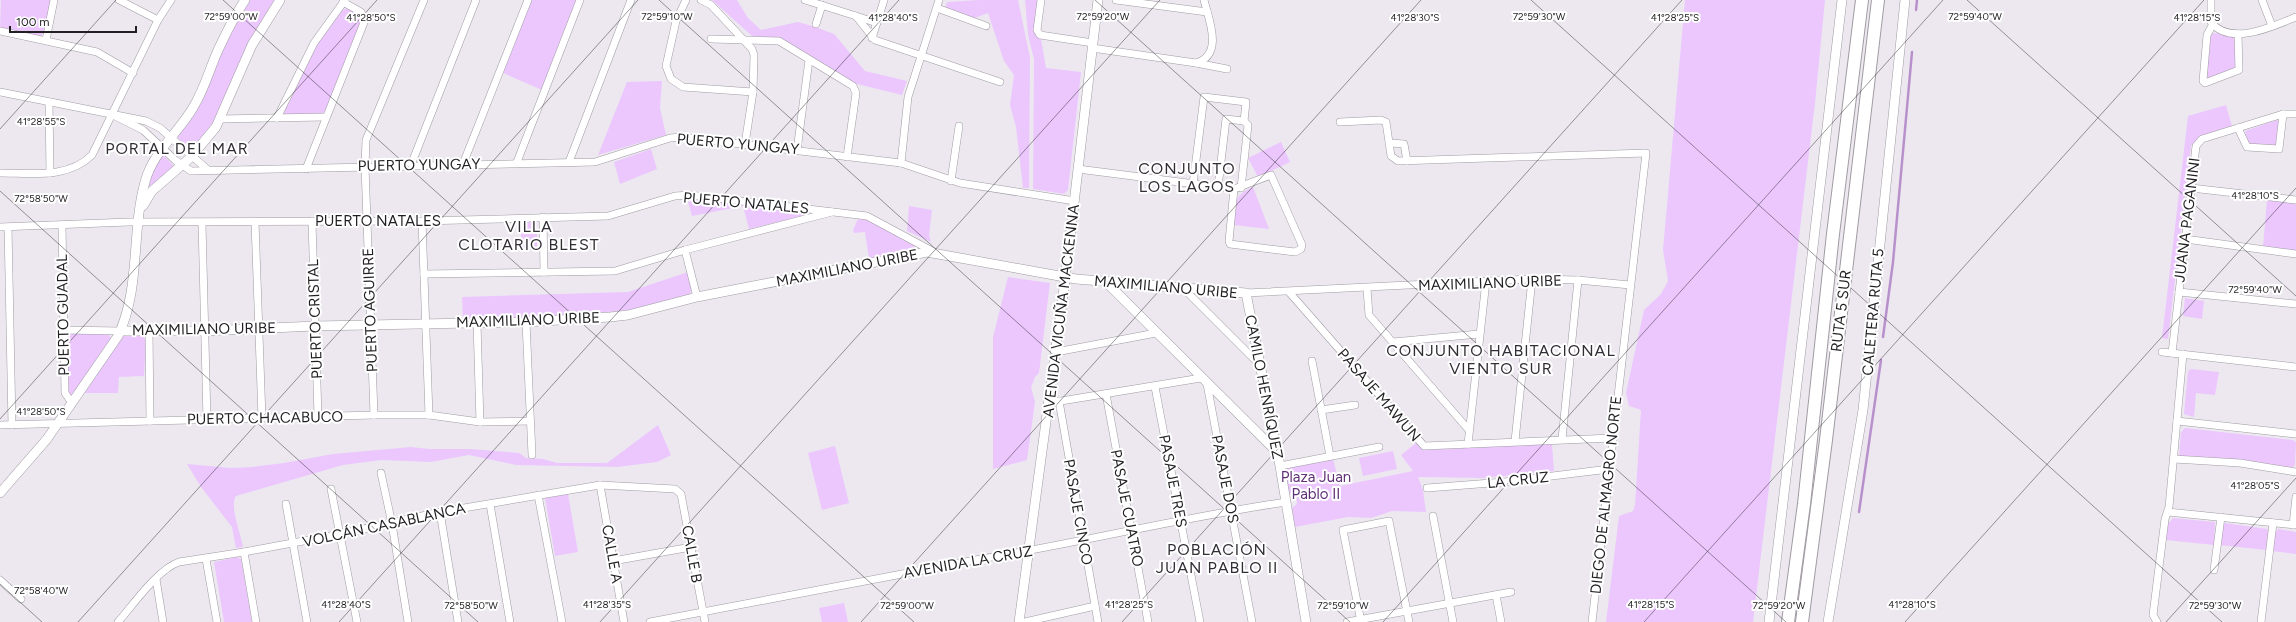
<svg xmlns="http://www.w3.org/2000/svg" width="2296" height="622" viewBox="0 0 2296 622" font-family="Figtree,sans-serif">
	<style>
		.green { fill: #ebc7fe }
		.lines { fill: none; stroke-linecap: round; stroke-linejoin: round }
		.stream { stroke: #b891cc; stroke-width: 2.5 }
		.street-casing { stroke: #a09ba2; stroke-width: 8 }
		.secondary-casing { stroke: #a09ba2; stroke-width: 10 }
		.highway-casing { stroke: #a09ba2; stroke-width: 14 }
		.street { stroke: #fff; stroke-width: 7 }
		.secondary { stroke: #fff; stroke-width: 9 }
		.highway { stroke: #fff; stroke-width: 12 }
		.ticks { fill: none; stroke: #211f22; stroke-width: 1; stroke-opacity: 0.45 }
		.labels { text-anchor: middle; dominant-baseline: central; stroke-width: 4; stroke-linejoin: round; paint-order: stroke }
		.street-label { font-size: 15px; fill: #211f22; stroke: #fff }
		.park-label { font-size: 15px; fill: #613178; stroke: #fff }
		.neighbourhood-label { font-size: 16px; letter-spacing: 1px; fill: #322e35; stroke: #fff }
		.ticks-label { font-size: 10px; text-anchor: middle; fill: #211f22; stroke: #fff; stroke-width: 4; stroke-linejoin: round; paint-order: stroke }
	</style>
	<rect width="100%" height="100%" fill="#ede8f0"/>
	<g class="green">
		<path d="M1 0H51L45 33 40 36 0 28Z"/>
		<path d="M250 0H274L246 48 218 116 191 150 178 138V135L201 104 225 44Z"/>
		<path d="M531 0H577L542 90 503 73Z"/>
		<path d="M712 0H737L748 18 761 30 798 22 812 26 813 23 819 25 818 28 834 34 865 71 907 81 902 95 853 83 778 38 752 36Z"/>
		<path d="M980 0H1018L1030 57 1029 188H1023L1016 127 1010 105 1014 75 1004 61 988 13 972 19 945 8 947 2Z"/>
		<path d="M1025 0H1038L1035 34 1041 39 1046 68 1081 72 1068 190 1064 194 1033 189 1034 59 1028 35Z"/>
		<path d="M1685 0H1825L1815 103 1753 622H1606L1619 516 1633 511 1635 505 1641 410 1629 406 1626 393 1644 310 1661 294 1668 281 1663 250Z"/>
		<path d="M347 8 359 13 362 21 326 110 322 114H284L283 112 317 45 341 11Z"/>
		<path d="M2216 33 2235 38 2238 68 2208 79 2206 73 2211 34Z"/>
		<path d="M662 81 660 108 666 135 598 155 627 82Z"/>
		<path d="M2226 105 2232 126 2200 136 2191 146 2168 339 2162 338 2188 116Z"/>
		<path d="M2277 120 2279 121 2276 147 2249 145 2245 131Z"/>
		<path d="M1281 142 1290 162 1258 177 1248 158Z"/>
		<path d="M651 149 657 169 620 184 614 162Z"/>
		<path d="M163 155 175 167 145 196 154 165Z"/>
		<path d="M1253 187 1269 229 1234 225C1236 204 1232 196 1253 187Z"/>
		<path d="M687 198 810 213 811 214 749 229 743 206 692 216Z"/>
		<path d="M2267 200 2296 203V251L2263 247Z"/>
		<path d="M909 206 932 210 929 235 931 242 907 231Z"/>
		<path d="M858 219 867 220 914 244 916 248 869 258 865 232 854 233 853 230Z"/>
		<path d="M537 222V249H521V223Z"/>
		<path d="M688 272 692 288 690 294 631 310 534 318 463 320 462 297 628 292Z"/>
		<path d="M1008 277 1050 283 1039 373 1035 377 1031 387 1035 402 1027 460 993 469V337Z"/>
		<path d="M2185 298 2204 301 2202 319 2183 316Z"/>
		<path d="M107 332 111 338 109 343 71 396 68 391 67 335 69 333Z"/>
		<path d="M142 334 146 341 144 376 119 377 118 393H85L123 335Z"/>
		<path d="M2191 369 2219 372 2215 395 2196 393 2194 417 2184 414 2188 371Z"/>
		<path d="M658 425 671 455 657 462 617 467 516 465 469 455 431 462 381 460 343 465 236 496C229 506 241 534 243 547L236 548 232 527 201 487 187 464 231 468 253 467 284 463 333 454 411 447 429 449H471L519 453 526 458 543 459 557 463H607Z"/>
		<path d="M2185 428 2293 440 2296 442 2295 465 2292 468 2179 456 2181 432Z"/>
		<path d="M1416 443 1423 450 1552 444 1554 471 1483 478 1418 477 1423 490 1426 512 1392 511 1371 518 1348 517 1295 527 1292 508 1297 504 1296 495 1289 493 1285 469 1287 467 1333 459 1340 486 1413 471 1401 455Z"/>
		<path d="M835 446 849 503 822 510 808 453Z"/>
		<path d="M1393 451 1397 469 1363 476 1359 458Z"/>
		<path d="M568 494 578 552 555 556 545 498Z"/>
		<path d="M2173 518 2215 522 2214 545 2166 540 2168 524Z"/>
		<path d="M2225 523 2267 529 2269 531 2266 550 2219 545 2222 525Z"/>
		<path d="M2278 529 2296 532V554L2272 551 2274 534Z"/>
		<path d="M237 557 241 559 252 622H224L214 562Z"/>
		<path d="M844 603 848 622H822L819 608Z"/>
	</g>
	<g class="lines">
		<g class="stream">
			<path d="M1916 10 1917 0"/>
			<path d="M1883 337 1893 262 1912 52"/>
			<path d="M1859 512 1881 360"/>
		</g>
		<defs>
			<g id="street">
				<path d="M119 0 158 20"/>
				<path d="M686 0 676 21 666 66 671 79 683 87 753 92"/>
				<path d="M701 0 711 5 752 49 754 55 753 92 745 144"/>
				<path d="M805 0 856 16 875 40 1000 82"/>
				<path d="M1041 0 1037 30 1040 35 1093 43"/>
				<path d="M1116 0 1207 12"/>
				<path d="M2211 0V22C2230 47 2274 26 2296 17"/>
				<path d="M2262 0 2272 26"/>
				<path d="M937 8 986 26"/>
				<path d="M856 16 877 23"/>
				<path d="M816 24 822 5"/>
				<path d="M2213 24 2207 35 2203 81 2205 83 2239 70 2238 34"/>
				<path d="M0 31 97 52 133 73"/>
				<path d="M872 38 884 0"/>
				<path d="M711 39 779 41 853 86 856 93 847 157"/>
				<path d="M46 40 54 0"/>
				<path d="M1092 48 1196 63C1224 55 1209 20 1204 0"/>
				<path d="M1196 63 1227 69"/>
				<path d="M0 92 146 121 160 128 208 170"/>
				<path d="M49 102 50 173"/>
				<path d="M113 115 143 130 175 160 191 171 595 162 670 138 682 137 901 163 960 183 1075 201"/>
				<path d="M277 118 314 43 345 0"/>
				<path d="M221 119 326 117"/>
				<path d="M1340 122 1381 120 1386 122 1391 156 1398 161 1646 153 1592 622"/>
				<path d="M2238 128 2247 147 2279 149 2283 114"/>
				<path d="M1390 143 1404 144 1407 161"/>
				<path d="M797 150 809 60"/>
				<path d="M517 162 580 0"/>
				<path d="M569 162 631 0"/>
				<path d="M901 163 908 97 939 0"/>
				<path d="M463 164 528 0"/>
				<path d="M411 165 476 0"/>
				<path d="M306 169 365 20 361 12 343 2"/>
				<path d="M1078 169 1234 189 1271 175 1302 245 1301 249 1295 252 1230 244 1229 241 1234 189"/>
				<path d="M0 173C32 173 68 179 92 155L158 20 171 0"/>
				<path d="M951 181 959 126"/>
				<path d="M1193 184 1204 97 1246 102 1244 121"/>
				<path d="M1218 187 1226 119 1244 121 1248 125 1241 188"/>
				<path d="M2191 188 2296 200"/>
				<path d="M543 217 544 272"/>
				<path d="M312 221 318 417"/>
				<path d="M422 221 429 415"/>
				<path d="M255 222 262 418"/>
				<path d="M202 223 207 420"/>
				<path d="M62 225 65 393 72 403"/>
				<path d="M0 227 129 222 422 221 608 216 675 196 690 195 867 216 934 252"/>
				<path d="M8 227 12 425"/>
				<path d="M2185 239 2296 254"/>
				<path d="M685 250 697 297"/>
				<path d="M424 274 615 271 685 250 832 212"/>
				<path d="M1183 288 1260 365"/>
				<path d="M1367 289 1369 315 1468 429"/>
				<path d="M1289 292 1424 446 1612 438"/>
				<path d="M2179 292 2296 304"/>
				<path d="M1246 293 1532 279 1578 280 1630 285"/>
				<path d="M526 322 532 455"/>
				<path d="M477 323 480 422"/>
				<path d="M64 330 120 331"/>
				<path d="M149 331 150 421"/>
				<path d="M1393 342 1479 334"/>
				<path d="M1056 352 1156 333"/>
				<path d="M2162 352 2296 367"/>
				<path d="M2172 353 2196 146 2202 139 2283 114H2296"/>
				<path d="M1312 361 1330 456"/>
				<path d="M1207 384 1252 622"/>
				<path d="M1155 387 1200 622"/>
				<path d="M1106 394 1148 622"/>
				<path d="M1059 401 1098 622"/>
				<path d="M1055 402 1201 378"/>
				<path d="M1321 410 1355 405"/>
				<path d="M374 415 365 166 366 140 424 0"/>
				<path d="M2177 421 2296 434"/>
				<path d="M0 425 374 415H429L480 422 530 421"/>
				<path d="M1562 439 1578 280"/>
				<path d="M1515 441 1532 279"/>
				<path d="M1468 444 1486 281"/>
				<path d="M2174 459 2240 463 2296 472"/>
				<path d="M1280 466 1379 447"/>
				<path d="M381 473 392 524 408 622"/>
				<path d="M600 485 624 622"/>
				<path d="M1427 488 1504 482 1609 469"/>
				<path d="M331 489 357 622"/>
				<path d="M538 495 562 622"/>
				<path d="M286 504 307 622"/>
				<path d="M490 504 510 622"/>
				<path d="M440 512 458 622"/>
				<path d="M2168 512 2296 525"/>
				<path d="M1433 516 1453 622"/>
				<path d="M2293 525 2296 497"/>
				<path d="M244 552 256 622"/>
				<path d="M206 559 217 622"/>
				<path d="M613 561 691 547"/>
				<path d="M2214 570 2221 517"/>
				<path d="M156 579 163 622"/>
				<path d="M0 580 21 599"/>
				<path d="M1496 595 1501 622"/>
				<path d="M118 622C133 605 158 569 179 562L244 552 341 534 440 512 600 485 675 489 681 494 705 622"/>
				<path d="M650 622 981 559C1083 542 1184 517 1286 502"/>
				<path d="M1025 622 1095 606"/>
				<path d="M1347 622 1511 592"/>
				<path d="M1361 622 1343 530 1389 521 1409 622"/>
				<path d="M2157 622 2153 615 2165 519 2169 507 2183 354"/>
				<path d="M2261 622 2273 523"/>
			</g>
			<g id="secondary">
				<path d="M143 206 152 191 191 157 216 127 252 45 280 0"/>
				<path d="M1106 282 1276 451"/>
				<path d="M120 331H204L315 326 526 322 610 317 628 315 697 297 927 252 1076 279 1246 293 1280 466 1306 622"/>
				<path d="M0 493 47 439 118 336C141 288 131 232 145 182 153 151 179 133 194 106 205 88 210 67 219 48 227 31 235 15 245 0"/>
				<path d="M1019 622 1064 288 1098 0"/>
				<path d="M1769 622 1842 0"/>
				<path d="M1828 622 1863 410 1905 0"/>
			</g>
			<g id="highway">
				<path d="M1788 622 1804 504 1833 234 1862 0"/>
				<path d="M1802 622 1826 440 1878 0"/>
			</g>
		</defs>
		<use href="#street" class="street-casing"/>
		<use href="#secondary" class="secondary-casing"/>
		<use href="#highway" class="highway-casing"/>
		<use href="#street" class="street"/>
		<use href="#secondary" class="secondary"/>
		<use href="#highway" class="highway"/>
	</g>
	<path class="ticks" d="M223 0 914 622M659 0 1350 622M1095 0 1786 622M1531 0 2222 622M1967 0 2296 296M0 129 116 0M0 191 478 622M0 419 377 0M0 584 42 622M78 622 638 0M339 622 899 0M600 622 1160 0M861 622 1421 0M1122 622 1682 0M1383 622 1943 0M1644 622 2204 0M1905 622 2296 188M2166 622 2296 478"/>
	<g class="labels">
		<g class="street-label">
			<text transform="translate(738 144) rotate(5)">PUERTO YUNGAY</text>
			<text transform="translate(419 165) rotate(-1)">PUERTO YUNGAY</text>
			<text transform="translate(746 203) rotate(5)">PUERTO NATALES</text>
			<text transform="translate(2187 220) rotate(-83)">JUANA PAGANINI</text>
			<text x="378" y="221">PUERTO NATALES</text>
			<text transform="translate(847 268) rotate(-11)">MAXIMILIANO URIBE</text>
			<text transform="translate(1490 283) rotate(-2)">MAXIMILIANO URIBE</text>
			<text transform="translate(1166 287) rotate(5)">MAXIMILIANO URIBE</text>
			<text transform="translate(370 310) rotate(-92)">PUERTO AGUIRRE</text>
			<text transform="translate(1061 311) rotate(-83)">AVENIDA VICUÑA MACKENNA</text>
			<text transform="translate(1841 311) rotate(-83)">RUTA 5 SUR</text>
			<text transform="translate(1873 312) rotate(-85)">CALETERA RUTA 5</text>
			<text transform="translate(63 315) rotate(-91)">PUERTO GUADAL</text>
			<text transform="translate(315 319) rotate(-92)">PUERTO CRISTAL</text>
			<text transform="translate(528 320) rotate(-2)">MAXIMILIANO URIBE</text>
			<text transform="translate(204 329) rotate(-1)">MAXIMILIANO URIBE</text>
			<text transform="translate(1264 387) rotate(79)">CAMILO HENRÍQUEZ</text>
			<text transform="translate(1379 395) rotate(49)">PASAJE MAWUN</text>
			<text transform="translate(265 418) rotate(-1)">PUERTO CHACABUCO</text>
			<text transform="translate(1225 479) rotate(79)">PASAJE DOS</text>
			<text transform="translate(1518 480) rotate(-6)">LA CRUZ</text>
			<text transform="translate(1173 481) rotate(79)">PASAJE TRES</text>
			<text transform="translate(1606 495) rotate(-84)">DIEGO DE ALMAGRO NORTE</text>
			<text transform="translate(1127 508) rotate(79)">PASAJE CUATRO</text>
			<text transform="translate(1078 512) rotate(80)">PASAJE CINCO</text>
			<text transform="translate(384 525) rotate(-12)">VOLCÁN CASABLANCA</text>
			<text transform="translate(612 554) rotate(80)">CALLE A</text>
			<text transform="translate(692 554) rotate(80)">CALLE B</text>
			<text transform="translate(968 562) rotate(-10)">AVENIDA LA CRUZ</text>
		</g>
		<g class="park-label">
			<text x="1316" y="477">Plaza Juan<tspan x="1316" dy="17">Pablo II</tspan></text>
		</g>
		<g class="neighbourhood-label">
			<text x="177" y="148">PORTAL DEL MAR</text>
			<text x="1187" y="168">CONJUNTO<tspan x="1187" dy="18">LOS LAGOS</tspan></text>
			<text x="529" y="226">VILLA<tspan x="529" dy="18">CLOTARIO BLEST</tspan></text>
			<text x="1501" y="350">CONJUNTO HABITACIONAL<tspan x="1501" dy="18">VIENTO SUR</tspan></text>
			<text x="1217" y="549">POBLACIÓN<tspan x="1217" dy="18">JUAN PABLO II</tspan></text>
		</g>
	</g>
	<g class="ticks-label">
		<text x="1539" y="20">72°59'30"W</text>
		<text x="231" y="20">72°59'00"W</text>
		<text x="667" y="20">72°59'10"W</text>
		<text x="1103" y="20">72°59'20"W</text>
		<text x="1975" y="20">72°59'40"W</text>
		<text x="371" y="21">41°28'50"S</text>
		<text x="893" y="21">41°28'40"S</text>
		<text x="1415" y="21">41°28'30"S</text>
		<text x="1675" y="21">41°28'25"S</text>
		<text x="2197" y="21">41°28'15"S</text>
		<text x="41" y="125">41°28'55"S</text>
		<text x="2255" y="199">41°28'10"S</text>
		<text x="41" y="202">72°58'50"W</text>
		<text x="2255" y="293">72°59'40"W</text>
		<text x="41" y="415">41°28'50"S</text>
		<text x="2255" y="489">41°28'05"S</text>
		<text x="41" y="594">72°58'40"W</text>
		<text x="346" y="608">41°28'40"S</text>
		<text x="607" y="608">41°28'35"S</text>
		<text x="1129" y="608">41°28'25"S</text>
		<text x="1651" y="608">41°28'15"S</text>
		<text x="1912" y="608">41°28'10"S</text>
		<text x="471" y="609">72°58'50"W</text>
		<text x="907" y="609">72°59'00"W</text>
		<text x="1343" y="609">72°59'10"W</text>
		<text x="1779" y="609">72°59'20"W</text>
		<text x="2215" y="609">72°59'30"W</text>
	</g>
	<path d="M10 26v6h126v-6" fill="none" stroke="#211f22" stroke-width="2"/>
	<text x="16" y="26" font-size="12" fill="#211f22" stroke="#ffffff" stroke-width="3" paint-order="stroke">100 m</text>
</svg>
